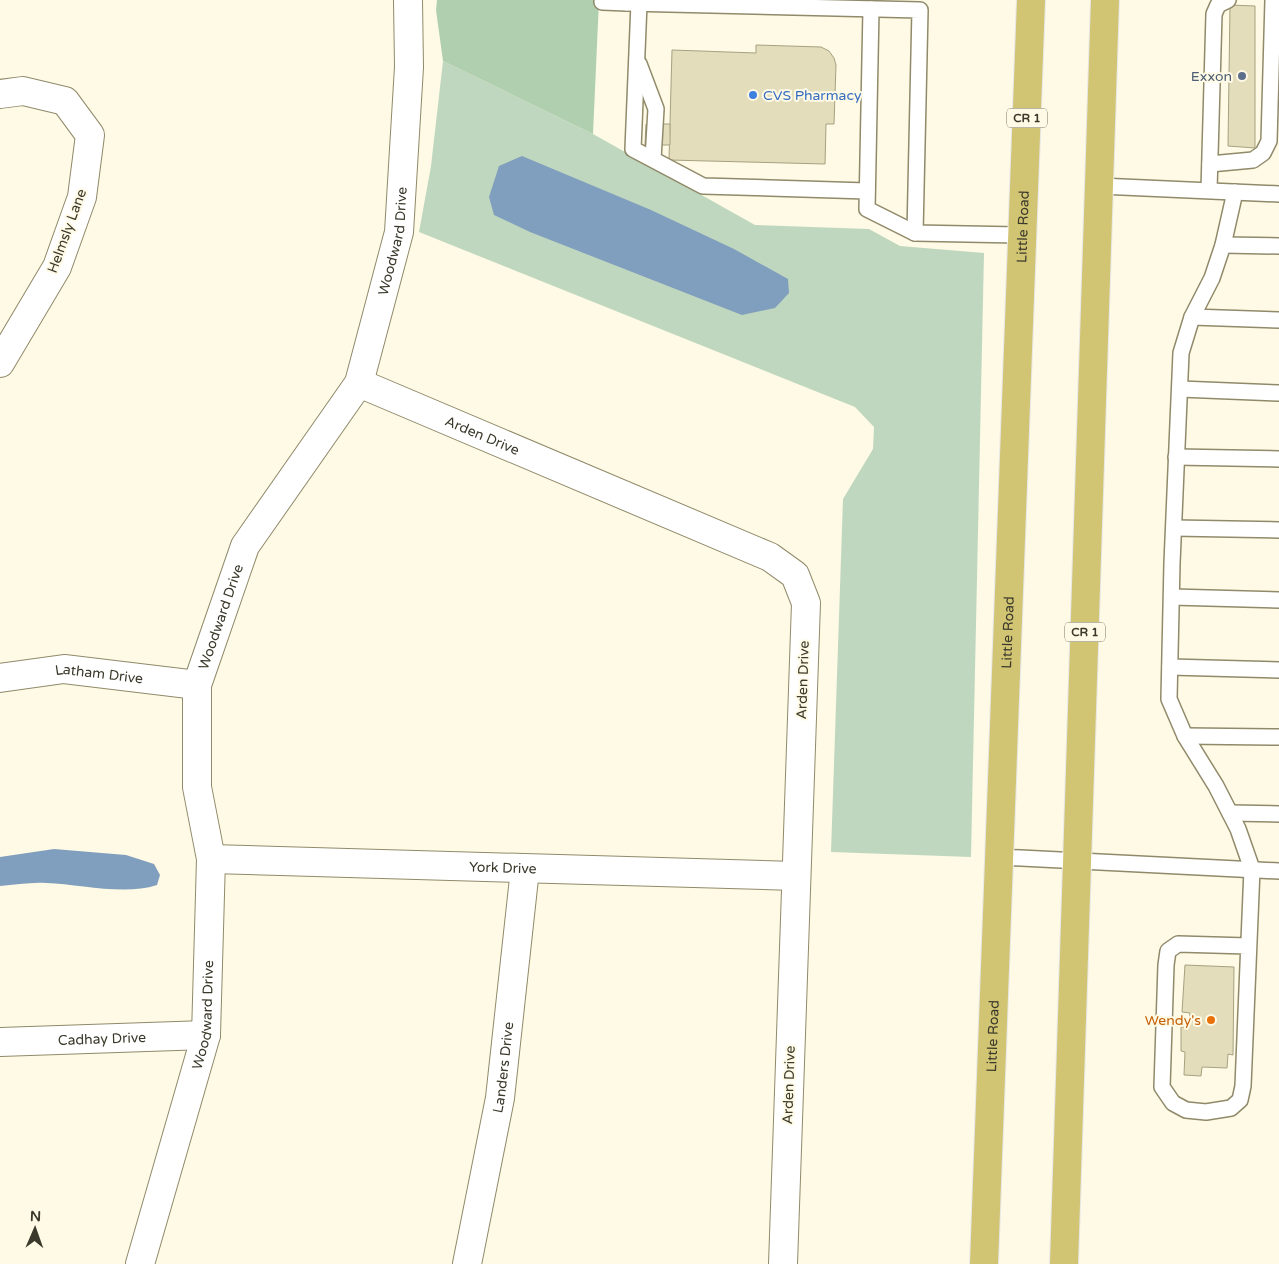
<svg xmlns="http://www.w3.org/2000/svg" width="1279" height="1264" viewBox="0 0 1279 1264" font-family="'Varela Round',sans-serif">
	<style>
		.green { fill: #c0d7bf }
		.forest { fill: #b0cfae }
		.water { fill: #809ebd }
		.building { fill: #e3ddbb; stroke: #a6a180 }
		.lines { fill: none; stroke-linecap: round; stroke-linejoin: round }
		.service-casing { stroke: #908a6a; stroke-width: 18 }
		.minor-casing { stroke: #908a6a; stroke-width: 30 }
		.primary-casing { stroke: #e7e7e6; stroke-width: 30 }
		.service { stroke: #fff; stroke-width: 15 }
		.minor { stroke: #fff; stroke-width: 28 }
		.primary { stroke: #d1c473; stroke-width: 28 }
		.service-dot { fill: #5c6f8a; stroke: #fefae5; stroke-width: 2 }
		.shop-dot { fill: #3f7fe0; stroke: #fefae5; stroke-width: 2 }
		.food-dot { fill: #e8710a; stroke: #fefae5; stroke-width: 2 }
		.labels { text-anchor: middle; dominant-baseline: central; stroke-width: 4; stroke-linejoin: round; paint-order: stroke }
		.shield { fill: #fefae5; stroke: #767363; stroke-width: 1 }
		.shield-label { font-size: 12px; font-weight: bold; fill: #3b392b }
		.service-label { font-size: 14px; fill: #4e5e75; stroke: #fefae5; text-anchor: end }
		.shop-label { font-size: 14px; fill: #366cbe; stroke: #fefae5; text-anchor: start }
		.street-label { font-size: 14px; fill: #3b392b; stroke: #fefae5 }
		.food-label { font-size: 14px; fill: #c56008; stroke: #fefae5; text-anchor: end }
	</style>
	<rect width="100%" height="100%" fill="#fefae5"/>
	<path class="green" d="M443 61 593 134 755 225 869 229 900 246 984 253 971 857 831 852 843 499 873 449 874 427 855 407 419 232 431 166Z"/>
	<path class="forest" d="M437 0H599L593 134 443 61 436 10Z"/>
	<g class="water">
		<path d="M522 156 651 210 734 249 788 279 789 293 775 308 742 315 530 232 494 215 489 197 499 166Z"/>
		<path d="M54 849 126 855 154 864 160 875 157 885C124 896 80 884 46 883 31 882 15 885 0 886V857Z"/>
	</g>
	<g class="building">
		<path d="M1230 5 1255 6V148L1228 146Z"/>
		<path d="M756 45 821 47 829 51 834 58 836 65 834 124H826L825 164 669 160 672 50 756 53Z"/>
		<path d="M646 124H670V145H645Z"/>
		<path d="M1185 965 1234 967 1233 1055 1228 1054 1227 1068 1202 1067 1201 1076 1184 1075 1185 1052 1181 1051V1027H1189L1190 1013 1182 1012Z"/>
	</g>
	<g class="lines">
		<defs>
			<g id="service">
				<path d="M627 0V3L920 10 915 233 1023 235"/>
				<path d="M602 2 627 3"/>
				<path d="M639 3 633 149 703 186 867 191"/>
				<path d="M871 9 867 209 915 233"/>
				<path d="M639 64 656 109 653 159"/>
				<path d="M1210 164 1253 160 1263 153 1269 141 1273 0"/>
				<path d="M1100 186 1279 194"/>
				<path d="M1209 190 1214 14 1218 5 1228 0"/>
				<path d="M1235 192 1223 245 1212 278 1192 317 1181 353 1172 563 1169 699 1185 736 1216 786 1238 829 1252 869 1243 1086 1240 1100 1231 1108 1206 1112 1186 1110 1173 1103 1162 1087 1166 965 1168 951 1178 944 1248 946"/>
				<path d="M1223 245 1279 246"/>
				<path d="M1192 317 1279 320"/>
				<path d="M1180 389 1279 393"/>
				<path d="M1176 457 1279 459"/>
				<path d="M1174 528 1279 530"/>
				<path d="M1172 597 1279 600"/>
				<path d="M1170 667 1279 670"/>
				<path d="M1185 736 1279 737"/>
				<path d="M1230 813 1279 814"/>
				<path d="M999 857 1279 871"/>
			</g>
			<g id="minor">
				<path d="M0 94 23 91 65 101 90 135 82 197 57 267 0 363"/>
				<path id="s1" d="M359 383 770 557 795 575 806 603 783 1264"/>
				<path id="s2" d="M0 678 64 669 197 685"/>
				<path id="s3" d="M211 859 796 876"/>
				<path id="s4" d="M0 1042 206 1035"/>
				<path id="s5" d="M140 1264 206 1035 211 859 197 787V685L245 546 359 383 399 232 409 67 408 0"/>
				<path id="s6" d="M467 1264 500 1098 525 869"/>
			</g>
			<g id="primary">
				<path id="s7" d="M984 1264 1031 0"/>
				<path d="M1064 1264 1105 0"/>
			</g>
		</defs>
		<use href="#service" class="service-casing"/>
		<use href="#minor" class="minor-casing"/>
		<use href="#primary" class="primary-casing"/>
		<use href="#service" class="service"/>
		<use href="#minor" class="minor"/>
		<use href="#primary" class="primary"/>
	</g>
	<circle class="service-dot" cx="1242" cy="76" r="5"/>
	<circle class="shop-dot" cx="753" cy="95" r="5"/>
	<circle class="food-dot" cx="1211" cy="1020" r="5"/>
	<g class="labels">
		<g class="shield">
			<rect x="1007" y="108.5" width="40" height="19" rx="4"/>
			<rect x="1065" y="622.5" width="40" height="19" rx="4"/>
		</g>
		<g class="shield-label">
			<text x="1027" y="118">CR 1</text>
			<text x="1085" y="632">CR 1</text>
		</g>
		<g class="service-label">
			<text x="1232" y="76">Exxon</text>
		</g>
		<g class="shop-label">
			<text x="763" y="95">CVS Pharmacy</text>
		</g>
		<g class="street-label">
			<text stroke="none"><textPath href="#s7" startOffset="1038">Little Road</textPath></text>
			<text transform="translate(67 231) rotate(-70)">Helmsly Lane</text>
			<text stroke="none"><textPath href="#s5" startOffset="1082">Woodward Drive</textPath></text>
			<text stroke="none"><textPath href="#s1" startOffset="134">Arden Drive</textPath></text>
			<text stroke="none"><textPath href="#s5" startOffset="662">Woodward Drive</textPath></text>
			<text stroke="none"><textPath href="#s7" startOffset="632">Little Road</textPath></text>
			<text stroke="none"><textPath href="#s2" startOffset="100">Latham Drive</textPath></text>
			<text transform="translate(803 680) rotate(-88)">Arden Drive</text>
			<text stroke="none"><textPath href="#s3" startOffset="292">York Drive</textPath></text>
			<text stroke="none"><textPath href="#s5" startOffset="258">Woodward Drive</textPath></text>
			<text stroke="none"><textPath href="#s7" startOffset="228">Little Road</textPath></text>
			<text stroke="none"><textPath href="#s4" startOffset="102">Cadhay Drive</textPath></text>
			<text stroke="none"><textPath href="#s6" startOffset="200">Landers Drive</textPath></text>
			<text transform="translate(789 1085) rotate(-88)">Arden Drive</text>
		</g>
		<g class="food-label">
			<text x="1201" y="1020">Wendy's</text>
		</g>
	</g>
	<g transform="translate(35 1229) rotate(2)" stroke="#fefae5" stroke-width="4" paint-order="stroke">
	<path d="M0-4L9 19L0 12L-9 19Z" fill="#3b392b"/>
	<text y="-8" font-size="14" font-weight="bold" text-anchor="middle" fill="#3b392b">N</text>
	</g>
</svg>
